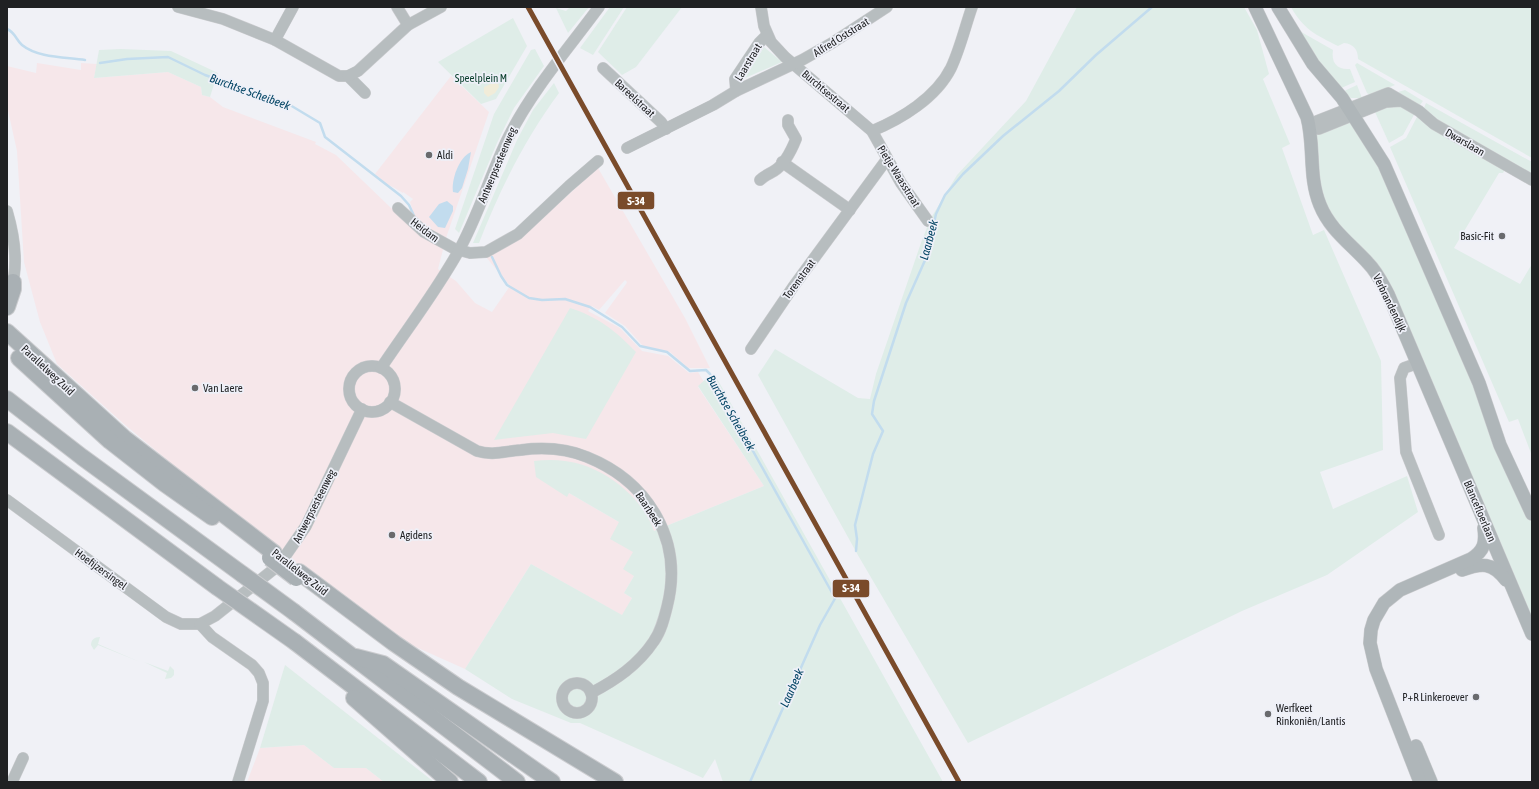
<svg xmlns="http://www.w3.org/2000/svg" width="1539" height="789" viewBox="0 0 1539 789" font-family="'Asap Condensed',sans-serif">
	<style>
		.industrial { fill: #f6e7ea }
		.green { fill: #dfede8 }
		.sand { fill: #f1ecd9 }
		.water { fill: #c2dcee }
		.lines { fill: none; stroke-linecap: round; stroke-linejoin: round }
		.stream { stroke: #c2dcee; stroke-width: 2.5 }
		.minor-casing { stroke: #cbcccf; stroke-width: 12 }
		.major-casing { stroke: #cbcccf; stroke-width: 14 }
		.highway-casing { stroke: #cbcccf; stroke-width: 18 }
		.minor { stroke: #b7bdbf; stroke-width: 11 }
		.major { stroke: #afb6b9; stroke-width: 13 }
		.highway { stroke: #a9b0b4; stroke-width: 16 }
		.highway-bridge-casing { stroke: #cbcccf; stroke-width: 18; stroke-linecap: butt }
		.highway-bridge { stroke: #a9b0b4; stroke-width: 16 }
		.rail-1-casing { stroke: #eef0f8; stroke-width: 8 }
		.rail-1 { stroke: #7a4b2a; stroke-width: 5 }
		.poi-dot { fill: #696a6d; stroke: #eef0f8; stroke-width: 1.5 }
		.labels { text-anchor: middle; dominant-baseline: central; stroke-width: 3.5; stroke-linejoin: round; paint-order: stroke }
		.street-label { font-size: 11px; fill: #202123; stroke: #eef0f8 }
		.park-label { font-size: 11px; fill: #083e2a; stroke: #eef0f8 }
		.poi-label { font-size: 11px; fill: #202123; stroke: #eef0f8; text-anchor: start }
		.water-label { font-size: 12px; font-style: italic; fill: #004363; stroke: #eef0f8 }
		.line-badge { stroke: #eef0f8; stroke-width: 1.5 }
		.badge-label { font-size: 11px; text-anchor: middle; font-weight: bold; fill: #fff }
	</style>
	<rect width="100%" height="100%" fill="#f0f1f6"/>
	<g class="industrial">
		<path d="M37 63 81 70V63L97 64 94 78 168 72 201 87 202 95 210 97 223 107 316 142 315 144 336 155 417 233 413 211 410 202 413 199 403 192V193L393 187 388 185 375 174 451 76 489 112 446 238 438 269 456 281 475 303 492 312 510 286 486 257 535 225 598 168 685 318 710 368H688L670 352 643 346 625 326 605 313 626 284 627 282 625 280 599 310 592 306 588 311 620 328 642 351 668 356 689 373 698 372 704 382 698 387 764 486 654 531 635 500 583 465 567 497 569 493 619 522 633 552 634 576 624 593 632 598 623 616 531 564 465 669 398 639 305 570 172 464 124 424 57 364 40 322 24 262 17 151 7 106V66L36 73Z"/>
		<path d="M304 745 334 768H366L384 782H247L260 748Z"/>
	</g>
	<g class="green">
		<path d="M570 7H589L568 33 556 8 566 11Z"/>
		<path d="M610 7H624L593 55 580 48Z"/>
		<path d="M627 7H682L636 67 622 75 598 52Z"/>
		<path d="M1077 7H1244L1257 30 1269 74 1263 79 1290 144 1282 148 1313 235 1324 230 1381 361 1383 450 1320 472 1333 509 1407 476 1418 512 1327 575 1242 611 968 743 859 557 758 375 775 349 858 398 870 399 876 374 922 240 931 218 957 175 1026 101Z"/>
		<path d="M1291 7H1532V158L1358 59C1358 50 1354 44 1344 43L1338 46C1316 35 1303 29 1291 7Z"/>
		<path d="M513 18 527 46 496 99 481 104 438 62Z"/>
		<path d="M1297 28 1303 33 1333 50C1331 63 1337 70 1350 69L1355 82 1339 89 1321 70Z"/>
		<path d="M764 47 782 62 745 78Z"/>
		<path d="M121 49 171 51 218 73 216 77H214L215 81 210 97 202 95 201 87 168 72 94 78 99 50Z"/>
		<path d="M535 49 544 66 514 108 497 143 459 233 455 229 494 114 531 50Z"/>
		<path d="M1357 63 1395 85 1370 95 1367 93 1355 65Z"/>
		<path d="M554 83 559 93C525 139 500 189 479 243H473L517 140 533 110Z"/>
		<path d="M1357 85 1362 98H1351L1342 92Z"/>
		<path d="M1405 90 1423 101 1420 105 1398 92Z"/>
		<path d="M1426 103 1532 162V175L1440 122 1424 108Z"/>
		<path d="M1397 104 1415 113 1403 135 1389 143 1375 112Z"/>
		<path d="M1418 115 1506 168 1503 173H1499L1454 248 1520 284 1532 264V456L1518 419 1509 422 1390 147 1406 138Z"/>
		<path d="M1350 120 1379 159 1532 524V619L1394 300 1339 230 1320 197 1315 134Z"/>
		<path d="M570 308C598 317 616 331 636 352L586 439 553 433 494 440Z"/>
		<path d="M715 375 943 782H723L715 759 703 778 580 723H571L512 699 465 669 531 564 622 615 632 598 624 593 634 576 623 569 633 552 610 539 619 522 569 493 567 497 536 477 534 461C550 459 568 460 583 465 613 475 644 501 654 531L764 486 698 386 708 377Z"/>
		<path d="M100 637 98 644 140 662 98 645 94 650 91 645C91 640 94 637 100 637Z"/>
		<path d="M144 662 168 671 170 666 174 670V675L171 678 165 679 167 673Z"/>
		<path d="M285 665 434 782H384L366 768H334L304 745 260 748Z"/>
	</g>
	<path class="sand" d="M495 82 498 83 499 87 495 93 488 97 484 93V87Z"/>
	<g class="water">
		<path d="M471 152 468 169 462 188 458 193 453 192C451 180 459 157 471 152Z"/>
		<path d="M447 201 453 206V211L445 228 438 227 429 217 439 204Z"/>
	</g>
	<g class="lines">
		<g class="stream">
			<path d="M7 29C15 32 16 40 22 45 38 58 65 57 85 60"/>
			<path d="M100 63 127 59 168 57 205 75 290 105 320 123 325 137 401 196 409 205 415 218"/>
			<path d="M492 257 501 276 507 285 529 298 542 300 565 299 590 307 622 327 640 346 667 352 690 371 706 370 710 374 835 598"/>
			<path d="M856 551 857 539 855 525 873 454 883 431 872 414 874 401 906 303 926 258 936 214 945 195 963 174 1003 136 1059 91 1096 55 1152 7"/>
			<path d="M750 782 820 625 837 595"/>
		</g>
		<defs>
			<g id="minor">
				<path d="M178 7 223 19 275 40 339 76H348L365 93"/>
				<path d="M397 7 408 25"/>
				<path d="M761 7 764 26 771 42 785 57 872 131 901 183 928 221"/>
				<path d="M275 40 293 7"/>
				<path d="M603 68 661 122 666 129"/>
				<path d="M348 76 358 71 408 25 441 7"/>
				<path d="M736 91 735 79 759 43 767 35"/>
				<path d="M1401 101 1386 102 1319 129 1314 128 1309 124 1388 93 1419 111 1434 124 1532 180"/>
				<path d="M872 131C901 119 936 98 951 68 960 49 965 27 972 7"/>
				<path d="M627 148 713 105 736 91 802 60 832 43 887 7"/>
				<path d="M782 162 850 210"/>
				<path d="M760 180C764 176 769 174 774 171 784 165 792 149 796 139L788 125V120"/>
				<path d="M398 208 424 232 453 248"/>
				<path d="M7 211C14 235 19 264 11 289"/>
				<path d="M459 250 470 253 486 252 518 234 569 186 598 161"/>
				<path d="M751 349 793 287 887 159"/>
				<path d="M1418 363 1404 368 1400 378 1406 452 1439 535"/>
				<circle cx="372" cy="389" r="23"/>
				<path d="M381 368C407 329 435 293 458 252 479 215 490 174 509 136 533 89 568 49 599 7"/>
				<path d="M390 402 477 451C493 456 505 451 521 450 544 447 565 448 587 457 649 482 684 541 667 607 664 619 661 631 654 641 638 665 616 680 591 693"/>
				<path d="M7 500 166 617 181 624H200L215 616 279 565 306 526 362 409"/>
				<path d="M200 624 212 637 252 665 259 673 263 683V701L238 782"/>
				<circle cx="577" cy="698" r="15"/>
				<path d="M12 782 23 758"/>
			</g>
			<g id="major">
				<path d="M1255 7 1307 117C1315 146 1308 176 1320 205 1330 230 1351 244 1368 263 1377 272 1382 283 1388 294L1532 634"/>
				<path d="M1278 7 1313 64 1342 98 1384 164 1479 383 1500 445 1532 514"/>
				<path d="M1462 570C1482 563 1492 562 1506 580"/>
				<path d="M1416 746 1431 782"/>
				<path d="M1420 782 1376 669 1370 643 1371 630 1374 620 1384 603 1400 590 1471 559C1484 551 1486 543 1484 528"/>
			</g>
			<g id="highway">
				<path d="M7 307 13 289V282"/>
				<path d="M7 332 124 438 274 553"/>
				<path d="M19 358 110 441 165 484 212 517"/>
				<path d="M7 399 82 457 242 574"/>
				<path d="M7 432 217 587"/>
				<path d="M299 572 394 643 458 687 615 782"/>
				<path d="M294 612 517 782"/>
				<path d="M295 642 479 782"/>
				<path d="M356 657 383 664 552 782"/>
				<path d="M354 698 450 782"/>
			</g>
		</defs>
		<use href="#minor" class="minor-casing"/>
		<use href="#major" class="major-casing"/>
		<use href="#highway" class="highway-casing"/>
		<use href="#minor" class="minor"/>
		<use href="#major" class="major"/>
		<use href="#highway" class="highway"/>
		<defs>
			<g id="highway-bridge">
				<path d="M270 558 296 578"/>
				<path d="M242 574 294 612"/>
				<path d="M217 587 295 642"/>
			</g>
		</defs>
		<use href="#highway-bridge" class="highway-bridge-casing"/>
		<use href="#highway-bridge" class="highway-bridge"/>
		<defs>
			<path id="rail-1" d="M528 7 959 782"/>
		</defs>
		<use href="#rail-1" class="rail-1-casing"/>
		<use href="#rail-1" class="rail-1"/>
	</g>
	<g class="poi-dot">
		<circle cx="429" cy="155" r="4"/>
		<circle cx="1502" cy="236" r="4"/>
		<circle cx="195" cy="388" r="4"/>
		<circle cx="392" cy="535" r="4"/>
		<circle cx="1476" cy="697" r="4"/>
		<circle cx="1268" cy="714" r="4"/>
	</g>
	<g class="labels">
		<g class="street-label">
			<text transform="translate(841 37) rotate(-32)">Alfred Oststraat</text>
			<text transform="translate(748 62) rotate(-59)">Laarstraat</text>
			<text transform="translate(826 91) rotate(40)">Burchtsestraat</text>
			<text transform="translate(635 98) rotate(43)">Bareelstraat</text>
			<text transform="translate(1465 142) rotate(30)">Dwarslaan</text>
			<text transform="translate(497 165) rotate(-67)">Antwerpsesteenweg</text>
			<text transform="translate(899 176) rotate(58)">Pietje Waasstraat</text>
			<text transform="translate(425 230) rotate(37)">Heidam</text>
			<text transform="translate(799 279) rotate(-54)">Torenstraat</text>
			<text transform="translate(1390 303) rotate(64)">Verbrandendijk</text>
			<text transform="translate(48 370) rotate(43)">Parallelweg Zuid</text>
			<text transform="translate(314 506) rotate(-63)">Antwerpsesteenweg</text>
			<text transform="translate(649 509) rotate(57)">Baarbeek</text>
			<text transform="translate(1480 511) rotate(67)">Blancefloerlaan</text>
			<text transform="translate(101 569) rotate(36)">Hoefijzersingel</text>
			<text transform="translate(300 572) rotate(38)">Parallelweg Zuid</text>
		</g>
		<g class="park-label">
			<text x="481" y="78">Speelplein M</text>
		</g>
		<g class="poi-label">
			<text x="437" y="155">Aldi</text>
			<text x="1494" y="236" text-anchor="end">Basic-Fit</text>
			<text x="203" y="388">Van Laere</text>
			<text x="400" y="535">Agidens</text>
			<text x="1468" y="697" text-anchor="end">P+R Linkeroever</text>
			<text x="1276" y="708">Werfkeet<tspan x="1276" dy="13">Rinkoniên/Lantis</tspan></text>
		</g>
		<g class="water-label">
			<text transform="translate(250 92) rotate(20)">Burchtse Scheibeek</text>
			<text transform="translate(929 240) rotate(-75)">Laarbeek</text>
			<text transform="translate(731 413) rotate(60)">Burchtse Scheibeek</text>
			<text transform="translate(792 688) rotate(-66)">Laarbeek</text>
		</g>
	</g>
	<g class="line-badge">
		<rect x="617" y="191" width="38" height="19" rx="4" fill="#7a4b2a"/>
		<rect x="832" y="579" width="38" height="19" rx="4" fill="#7a4b2a"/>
	</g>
	<g class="badge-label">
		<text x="636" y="205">S-34</text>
		<text x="851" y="592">S-34</text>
	</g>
	<rect width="1539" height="789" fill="none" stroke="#202123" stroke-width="16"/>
</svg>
